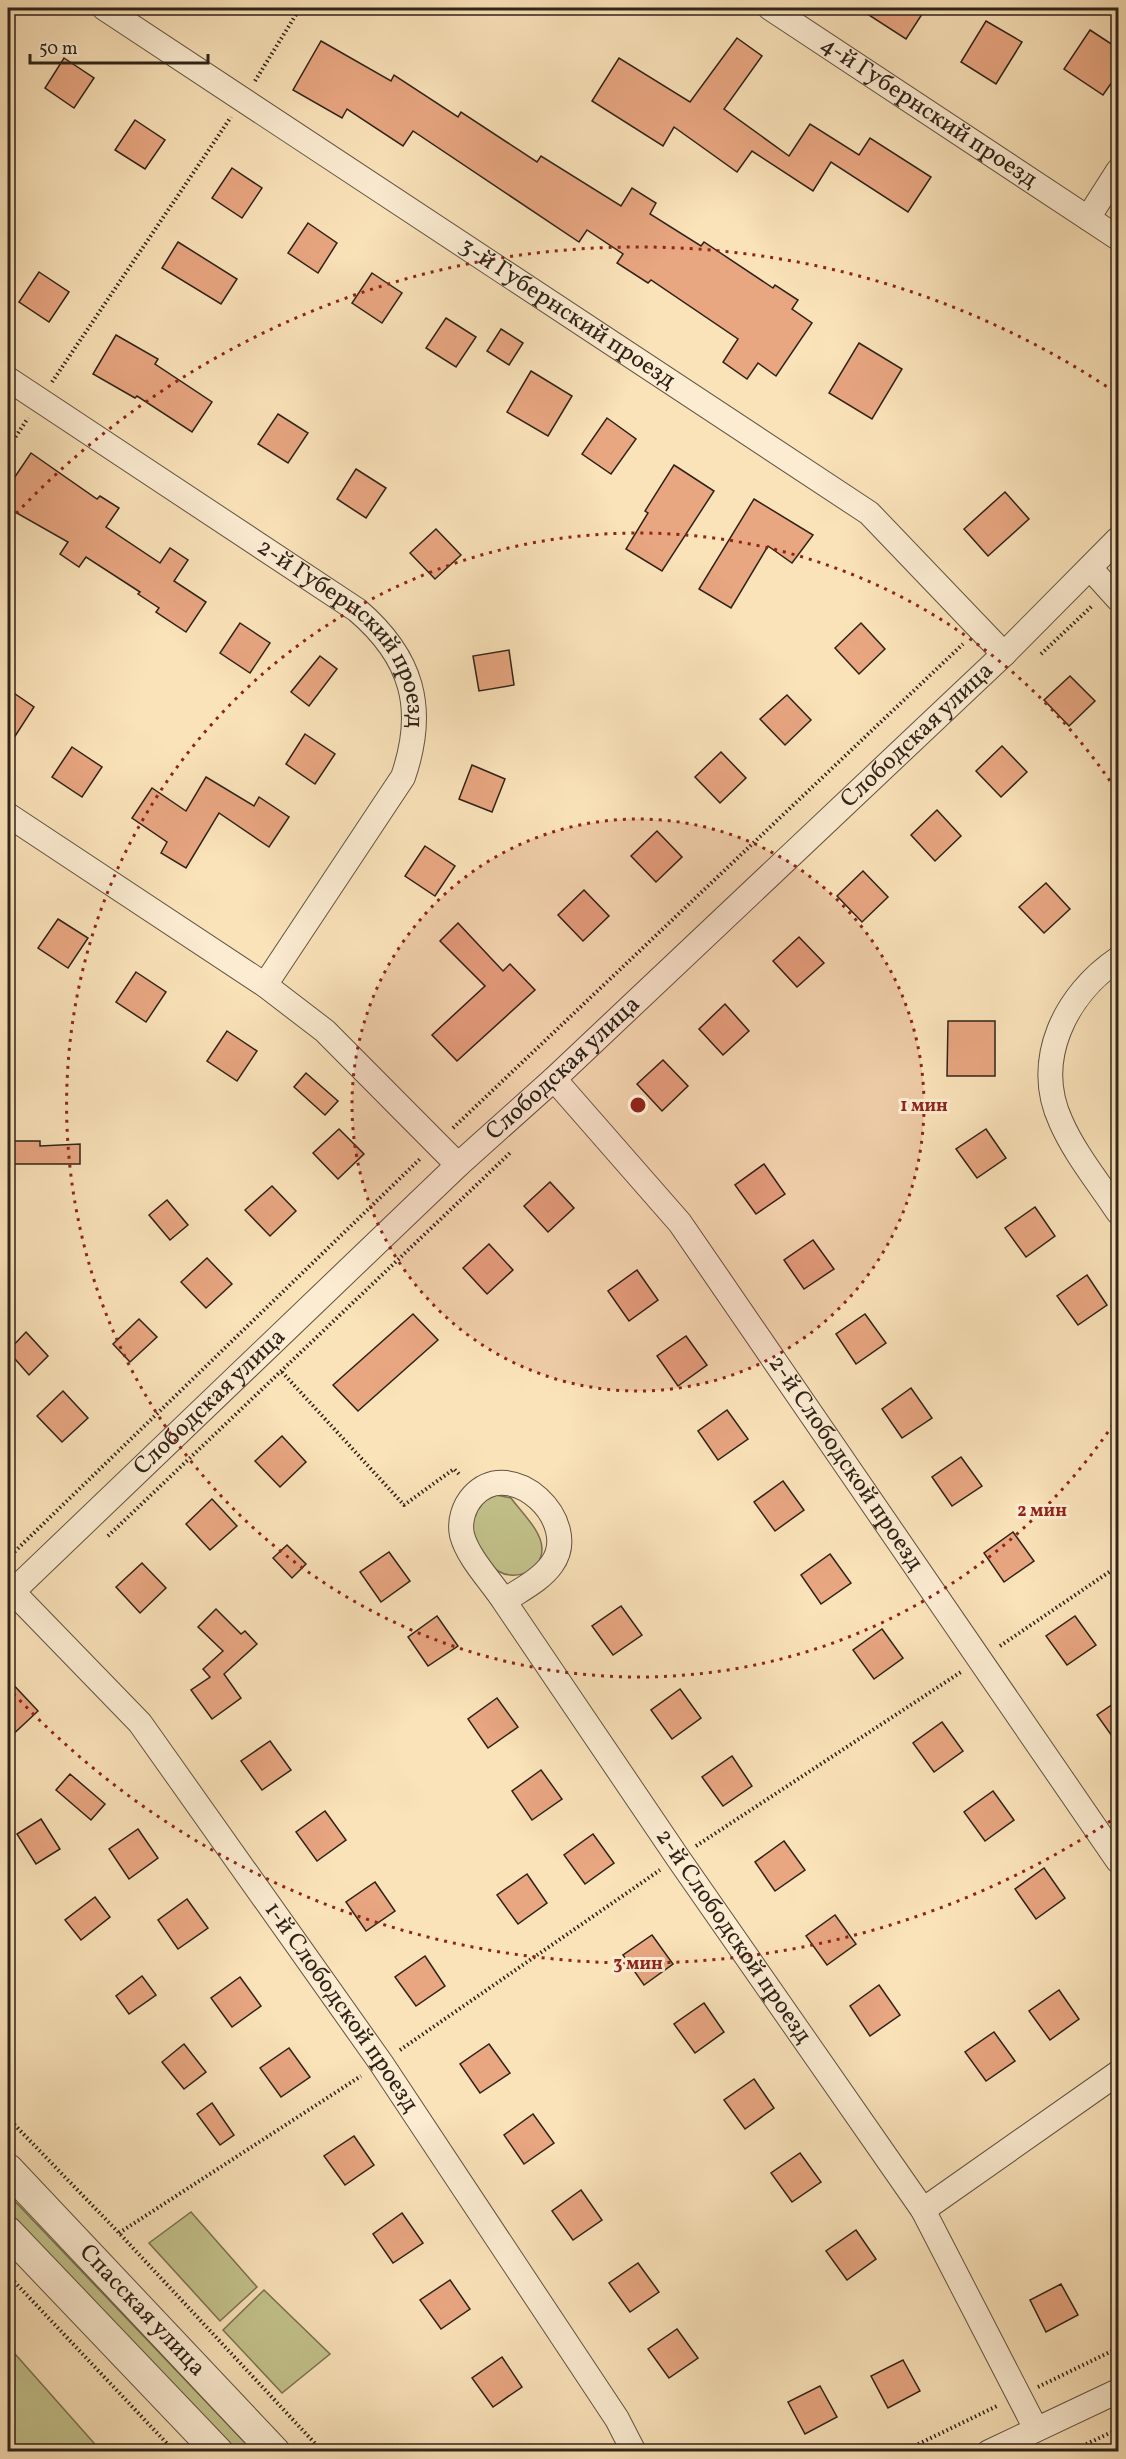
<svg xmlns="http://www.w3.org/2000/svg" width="1126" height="2459" viewBox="0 0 1126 2459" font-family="Vollkorn,serif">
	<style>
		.green { fill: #c3c28b; stroke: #787252; stroke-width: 1.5 }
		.building { fill: #e8a681; stroke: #2e2319; stroke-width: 1.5 }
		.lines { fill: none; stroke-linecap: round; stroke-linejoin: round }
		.minor-casing { stroke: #615341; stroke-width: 26 }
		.tertiary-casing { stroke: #615341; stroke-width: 32 }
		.path { stroke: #2e2319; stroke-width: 4; stroke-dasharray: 1.5 3; stroke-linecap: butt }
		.minor { stroke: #fcecd2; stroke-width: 24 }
		.tertiary { stroke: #fcecd2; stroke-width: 30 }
		.ring { fill: none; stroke: #8f2418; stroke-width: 3; stroke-dasharray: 3 6 }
		.labels { text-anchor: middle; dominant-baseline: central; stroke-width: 6; stroke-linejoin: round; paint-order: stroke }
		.street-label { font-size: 24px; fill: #2e2319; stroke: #fcecd2 }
		.centre { fill: #8f2418; stroke: #fcecd2; stroke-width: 3 }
		.ring-label { font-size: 18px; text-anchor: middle; font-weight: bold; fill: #8f2418; stroke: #fcecd2; stroke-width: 6; stroke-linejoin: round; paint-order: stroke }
	</style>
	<rect width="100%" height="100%" fill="#fae2b9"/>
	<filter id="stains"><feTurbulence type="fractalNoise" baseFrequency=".00333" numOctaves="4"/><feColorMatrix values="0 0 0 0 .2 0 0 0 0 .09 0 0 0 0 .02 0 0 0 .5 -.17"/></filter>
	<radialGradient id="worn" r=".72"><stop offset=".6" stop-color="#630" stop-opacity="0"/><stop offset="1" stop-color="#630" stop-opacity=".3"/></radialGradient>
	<g class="green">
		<path d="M496 1495 511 1498C521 1512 542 1531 542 1549 542 1571 516 1582 498 1571 490 1566 477 1547 473 1538 469 1531 473 1515 473 1506Z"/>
		<path d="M8 2194 253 2451H230L8 2217Z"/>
		<path d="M191 2212 257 2287 220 2321 149 2243Z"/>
		<path d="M264 2290 330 2354 282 2393 223 2330Z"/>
		<path d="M8 2346 101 2451H8Z"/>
	</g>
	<g class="building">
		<path d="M858 8H926L906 39Z"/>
		<path d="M986 21 1022 42 996 84 961 62Z"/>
		<path d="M1090 30 1119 49V72L1103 95 1064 69Z"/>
		<path d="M737 38 762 56 724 109 789 156 810 124 859 155 870 138 931 177 908 212 831 162 813 191 752 151 737 172 674 127 663 146 592 101 619 58 690 102Z"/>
		<path d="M321 41 391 81 394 75 458 117 461 112 537 162 541 156 621 206 632 188 656 203 650 214 701 246 704 242 773 288 775 285 798 300 792 309 812 323 776 376 758 363 747 379 723 362 738 339 651 280 648 283 617 263 623 254 587 230 579 242 413 131 403 146 347 109 342 118 293 90Z"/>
		<path d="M64 58 94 78 74 108 45 88Z"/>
		<path d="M135 120 165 140 145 169 115 150Z"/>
		<path d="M232 168 262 188 242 218 212 198Z"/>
		<path d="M308 223 337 243 318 273 288 253Z"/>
		<path d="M178 242 237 279 221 304 162 268Z"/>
		<path d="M39 272 69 292 49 322 19 302Z"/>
		<path d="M372 273 402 293 382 323 352 303Z"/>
		<path d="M446 318 476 337 456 367 426 348Z"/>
		<path d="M501 329 523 343 509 365 487 351Z"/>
		<path d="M116 335 158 359 155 364 212 402 192 432 137 396 135 398 93 374Z"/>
		<path d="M859 343 902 369 872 419 829 393Z"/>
		<path d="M531 371 572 396 548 436 507 412Z"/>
		<path d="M278 414 308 433 288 463 258 444Z"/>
		<path d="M607 418 636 439 611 474 582 454Z"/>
		<path d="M31 453 97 499 100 496 119 508 106 527 160 563 170 548 188 560 174 581 206 602 186 632 156 612 159 608 138 594 140 592 86 557 79 567 60 554 68 542 8 508V487Z"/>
		<path d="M674 465 714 491 662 571 626 549 648 513 645 511Z"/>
		<path d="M356 469 386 488 366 518 337 499Z"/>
		<path d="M1005 492 1029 519 988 556 964 529Z"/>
		<path d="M754 499 813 535 792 563 768 546 731 608 699 589Z"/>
		<path d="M436 529 461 555 435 579 410 553Z"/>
		<path d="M240 623 270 643 250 673 220 653Z"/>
		<path d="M861 623 885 649 859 674 835 648Z"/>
		<path d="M509 650 514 685 479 691 473 656Z"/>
		<path d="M320 656 337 669 309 706 291 692Z"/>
		<path d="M1070 676 1095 701 1069 726 1044 700Z"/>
		<path d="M8 689 34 707 8 747Z"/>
		<path d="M787 695 811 720 785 745 760 719Z"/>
		<path d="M305 734 335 754 315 784 286 764Z"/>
		<path d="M1002 746 1027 772 1001 797 976 771Z"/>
		<path d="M72 747 102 767 82 797 52 777Z"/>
		<path d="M721 752 746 778 720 803 695 777Z"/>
		<path d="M472 765 505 779 492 812 459 799Z"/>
		<path d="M206 777 254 806 259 797 289 817 269 847 219 813 186 868 161 853 167 842 132 818 152 788 186 811Z"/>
		<path d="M937 810 961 836 935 861 911 835Z"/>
		<path d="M657 831 682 857 656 882 631 856Z"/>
		<path d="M425 846 455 866 435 896 405 876Z"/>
		<path d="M863 871 888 897 862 922 837 896Z"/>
		<path d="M1046 883 1070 909 1044 933 1019 907Z"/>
		<path d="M584 890 609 916 583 941 558 915Z"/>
		<path d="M58 919 88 938 68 968 38 948Z"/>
		<path d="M458 923 503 971 510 964 535 990 457 1061 432 1035 485 986 440 941Z"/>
		<path d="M799 937 824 963 797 987 773 961Z"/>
		<path d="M136 972 166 992 146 1022 116 1002Z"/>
		<path d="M725 1004 749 1031 723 1055 699 1029Z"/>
		<path d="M948 1021H995V1076H947Z"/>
		<path d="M227 1031 257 1051 237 1081 207 1061Z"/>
		<path d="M663 1060 688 1086 662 1111 637 1084Z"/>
		<path d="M306 1073 338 1101 325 1115 294 1087Z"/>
		<path d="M339 1129 364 1154 338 1179 313 1153Z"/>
		<path d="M986 1129 1006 1158 977 1178 956 1149Z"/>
		<path d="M9 1141H40V1146L80 1144V1164H9Z"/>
		<path d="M764 1164 785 1194 756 1214 735 1185Z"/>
		<path d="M550 1182 574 1208 548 1232 524 1206Z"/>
		<path d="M272 1186 296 1211 270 1236 245 1210Z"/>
		<path d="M167 1200 188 1225 170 1240 149 1215Z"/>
		<path d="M1035 1207 1055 1236 1026 1257 1005 1228Z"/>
		<path d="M813 1240 834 1269 804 1289 784 1260Z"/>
		<path d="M489 1244 513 1270 487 1294 463 1268Z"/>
		<path d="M207 1258 232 1284 206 1308 181 1282Z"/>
		<path d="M637 1270 658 1300 629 1321 608 1291Z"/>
		<path d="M1087 1275 1107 1305 1078 1325 1057 1296Z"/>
		<path d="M413 1314 438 1340 358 1411 333 1385Z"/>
		<path d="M865 1314 886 1343 856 1364 836 1334Z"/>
		<path d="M139 1319 157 1337 130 1362 113 1344Z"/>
		<path d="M26 1332 48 1356 29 1375 8 1351Z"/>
		<path d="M686 1336 707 1365 678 1386 657 1356Z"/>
		<path d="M911 1388 932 1418 902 1438 882 1409Z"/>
		<path d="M63 1391 88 1418 62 1442 37 1416Z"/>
		<path d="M727 1410 748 1439 718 1460 698 1431Z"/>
		<path d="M282 1436 306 1462 280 1487 255 1461Z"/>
		<path d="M961 1457 982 1486 952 1506 932 1477Z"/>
		<path d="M783 1481 804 1510 775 1531 754 1502Z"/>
		<path d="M212 1499 237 1526 210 1550 186 1524Z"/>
		<path d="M1013 1532 1034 1561 1004 1582 984 1553Z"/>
		<path d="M287 1545 306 1564 292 1578 273 1558Z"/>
		<path d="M389 1552 410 1581 381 1602 360 1572Z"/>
		<path d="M830 1554 851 1583 821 1604 801 1575Z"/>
		<path d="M142 1563 166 1588 140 1613 116 1587Z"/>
		<path d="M621 1606 642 1635 613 1655 592 1626Z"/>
		<path d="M216 1609 241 1634 245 1631 257 1644 224 1674 241 1698 212 1719 191 1690 210 1677 203 1669 223 1651 198 1627Z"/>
		<path d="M437 1616 458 1646 428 1666 408 1637Z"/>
		<path d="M1075 1616 1096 1645 1067 1665 1046 1636Z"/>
		<path d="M882 1629 903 1658 874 1679 853 1650Z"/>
		<path d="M8 1679 38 1711 8 1739Z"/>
		<path d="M680 1689 701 1718 672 1739 651 1710Z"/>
		<path d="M497 1698 518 1727 488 1748 468 1719Z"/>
		<path d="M1119 1700V1746L1097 1715Z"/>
		<path d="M942 1722 963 1751 934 1772 913 1743Z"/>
		<path d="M270 1741 291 1770 262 1790 241 1761Z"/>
		<path d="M732 1756 752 1786 723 1806 702 1777Z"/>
		<path d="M541 1770 562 1799 532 1820 512 1791Z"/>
		<path d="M70 1774 105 1804 91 1820 56 1790Z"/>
		<path d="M993 1791 1014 1820 985 1841 964 1812Z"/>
		<path d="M325 1811 346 1840 317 1861 296 1832Z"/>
		<path d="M41 1819 60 1849 36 1864 17 1834Z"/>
		<path d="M138 1829 158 1858 129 1879 109 1849Z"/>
		<path d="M593 1834 614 1863 585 1884 564 1855Z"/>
		<path d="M784 1841 805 1870 775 1891 755 1862Z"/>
		<path d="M1044 1868 1065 1898 1036 1919 1015 1889Z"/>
		<path d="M527 1874 547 1903 518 1924 497 1895Z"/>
		<path d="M375 1882 395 1911 366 1931 346 1902Z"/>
		<path d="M95 1897 110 1917 81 1940 65 1920Z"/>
		<path d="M187 1899 208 1928 178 1949 158 1920Z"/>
		<path d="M835 1915 856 1944 827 1965 806 1936Z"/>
		<path d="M652 1935 673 1964 644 1985 623 1955Z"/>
		<path d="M425 1956 445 1986 416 2006 395 1977Z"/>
		<path d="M142 1976 156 1995 129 2014 116 1996Z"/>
		<path d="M240 1977 261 2006 232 2027 211 1998Z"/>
		<path d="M879 1985 900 2015 870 2036 850 2006Z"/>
		<path d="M1059 1990 1079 2019 1050 2040 1029 2011Z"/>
		<path d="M704 2003 724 2032 695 2053 674 2024Z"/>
		<path d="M994 2032 1015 2061 986 2081 965 2052Z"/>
		<path d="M184 2044 206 2072 184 2089 162 2062Z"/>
		<path d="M489 2044 510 2073 480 2093 460 2064Z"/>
		<path d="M289 2048 310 2077 281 2097 260 2068Z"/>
		<path d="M754 2079 774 2108 745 2129 724 2100Z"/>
		<path d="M212 2103 234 2135 220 2145 197 2114Z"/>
		<path d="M533 2114 554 2143 524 2164 504 2135Z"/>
		<path d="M354 2136 374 2165 345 2185 324 2156Z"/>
		<path d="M800 2153 821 2182 792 2202 771 2173Z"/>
		<path d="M581 2190 602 2220 573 2240 552 2211Z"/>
		<path d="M402 2213 423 2243 393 2263 373 2234Z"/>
		<path d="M856 2230 876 2259 847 2280 826 2251Z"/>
		<path d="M638 2263 659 2292 630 2312 609 2283Z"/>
		<path d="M450 2280 470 2309 441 2329 420 2300Z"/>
		<path d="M1061 2284 1078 2315 1046 2332 1030 2300Z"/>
		<path d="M677 2329 698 2358 669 2378 648 2349Z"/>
		<path d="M502 2357 522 2387 493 2407 472 2378Z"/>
		<path d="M903 2360 920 2391 888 2408 871 2376Z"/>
		<path d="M820 2386 837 2417 805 2434 788 2402Z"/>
	</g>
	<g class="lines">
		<defs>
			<g id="minor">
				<path id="s1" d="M104 8 869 513 1004 654"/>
				<path id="s2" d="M770 8 1118 238"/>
				<path d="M1088 218 1118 171"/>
				<path id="s3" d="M8 379 357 610C412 657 427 708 403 777L265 985"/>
				<path d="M1090 568 1118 599"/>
				<path d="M8 815 265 985 325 1031 458 1165"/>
				<path d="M1118 959C1066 994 1032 1060 1061 1122 1075 1154 1099 1183 1118 1212"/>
				<path id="s4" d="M554 1079 680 1223 1118 1861"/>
				<path id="s5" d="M12 1591 140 1723 381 2063 617 2419 634 2452"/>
				<path id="s6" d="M8 1596 458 1165 554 1079 1004 654 1118 539"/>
				<path id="s7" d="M504 1601C491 1581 468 1558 462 1535 459 1521 464 1506 473 1496 512 1454 582 1522 552 1564 541 1580 520 1590 504 1601L678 1858 923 2210 1036 2429"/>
				<path d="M923 2210 1118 2073"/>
				<path d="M989 2452 1118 2391"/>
			</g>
			<g id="tertiary">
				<path id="s8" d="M8 2169 275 2452"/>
				<path d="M8 2232 218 2452"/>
			</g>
		</defs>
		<use href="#minor" class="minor-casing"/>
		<use href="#tertiary" class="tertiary-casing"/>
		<g class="path">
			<path d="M255 81 300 8"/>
			<path d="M52 382 231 117"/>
			<path d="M8 448 28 418"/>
			<path d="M1041 654 1092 606"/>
			<path d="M453 1128 963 644"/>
			<path d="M282 1372 404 1505 454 1469 461 1476"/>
			<path d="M108 1536 511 1152"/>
			<path d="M8 1558 421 1158"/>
			<path d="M1000 1646 1118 1566"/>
			<path d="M696 1846 961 1672"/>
			<path d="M400 2050 660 1870"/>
			<path d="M8 2118 119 2233 323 2452"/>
			<path d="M119 2233 361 2076"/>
			<path d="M8 2275 175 2452"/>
			<path d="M1038 2387 1118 2348"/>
			<path d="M902 2452 999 2405"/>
			<path d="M1070 2452 1118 2429"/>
		</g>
		<use href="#minor" class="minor"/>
		<use href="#tertiary" class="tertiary"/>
	</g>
	<circle cx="638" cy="1105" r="286" fill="#8f2418" fill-opacity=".12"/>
	<g class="ring">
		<circle cx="638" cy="1105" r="286"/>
		<path d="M1118 1417A572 572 0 1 1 1118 793"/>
		<path d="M1118 1816A858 858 0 0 1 10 1690M10 520A858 858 0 0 1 1118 394"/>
	</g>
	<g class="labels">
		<g class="street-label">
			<text stroke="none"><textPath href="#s2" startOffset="190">4-й Губернский проезд</textPath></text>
			<text stroke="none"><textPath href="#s1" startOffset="555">3-й Губернский проезд</textPath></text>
			<text stroke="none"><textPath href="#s3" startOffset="428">2-й Губернский проезд</textPath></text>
			<text stroke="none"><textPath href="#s6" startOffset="1252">Слободская улица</textPath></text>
			<text stroke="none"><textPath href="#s6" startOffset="766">Слободская улица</textPath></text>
			<text stroke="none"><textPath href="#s6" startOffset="280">Слободская улица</textPath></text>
			<text stroke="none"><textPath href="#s4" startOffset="483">2-й Слободской проезд</textPath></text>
			<text stroke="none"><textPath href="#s7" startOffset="734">2-й Слободской проезд</textPath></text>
			<text stroke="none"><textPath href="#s5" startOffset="532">1-й Слободской проезд</textPath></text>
			<text stroke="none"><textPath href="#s8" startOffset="195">Спасская улица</textPath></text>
		</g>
	</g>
	<circle cx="638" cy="1105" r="9" class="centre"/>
	<g class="ring-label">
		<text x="924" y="1111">1 мин</text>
		<text x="1042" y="1516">2 мин</text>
		<text x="638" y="1969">3 мин</text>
	</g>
	<rect width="1126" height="2459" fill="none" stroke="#fae2b9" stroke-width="30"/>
	<rect x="9" y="9" width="1108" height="2441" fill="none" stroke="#2e2319" stroke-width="3"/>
	<rect x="15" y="15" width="1096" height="2429" fill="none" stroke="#2e2319" stroke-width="1.5"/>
	<path d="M30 54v9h178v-9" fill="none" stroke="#2e2319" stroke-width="3"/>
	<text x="39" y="54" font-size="18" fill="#2e2319" stroke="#fcecd2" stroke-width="4.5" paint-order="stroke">50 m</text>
	<rect width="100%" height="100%" filter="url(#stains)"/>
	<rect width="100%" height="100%" fill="url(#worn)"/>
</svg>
